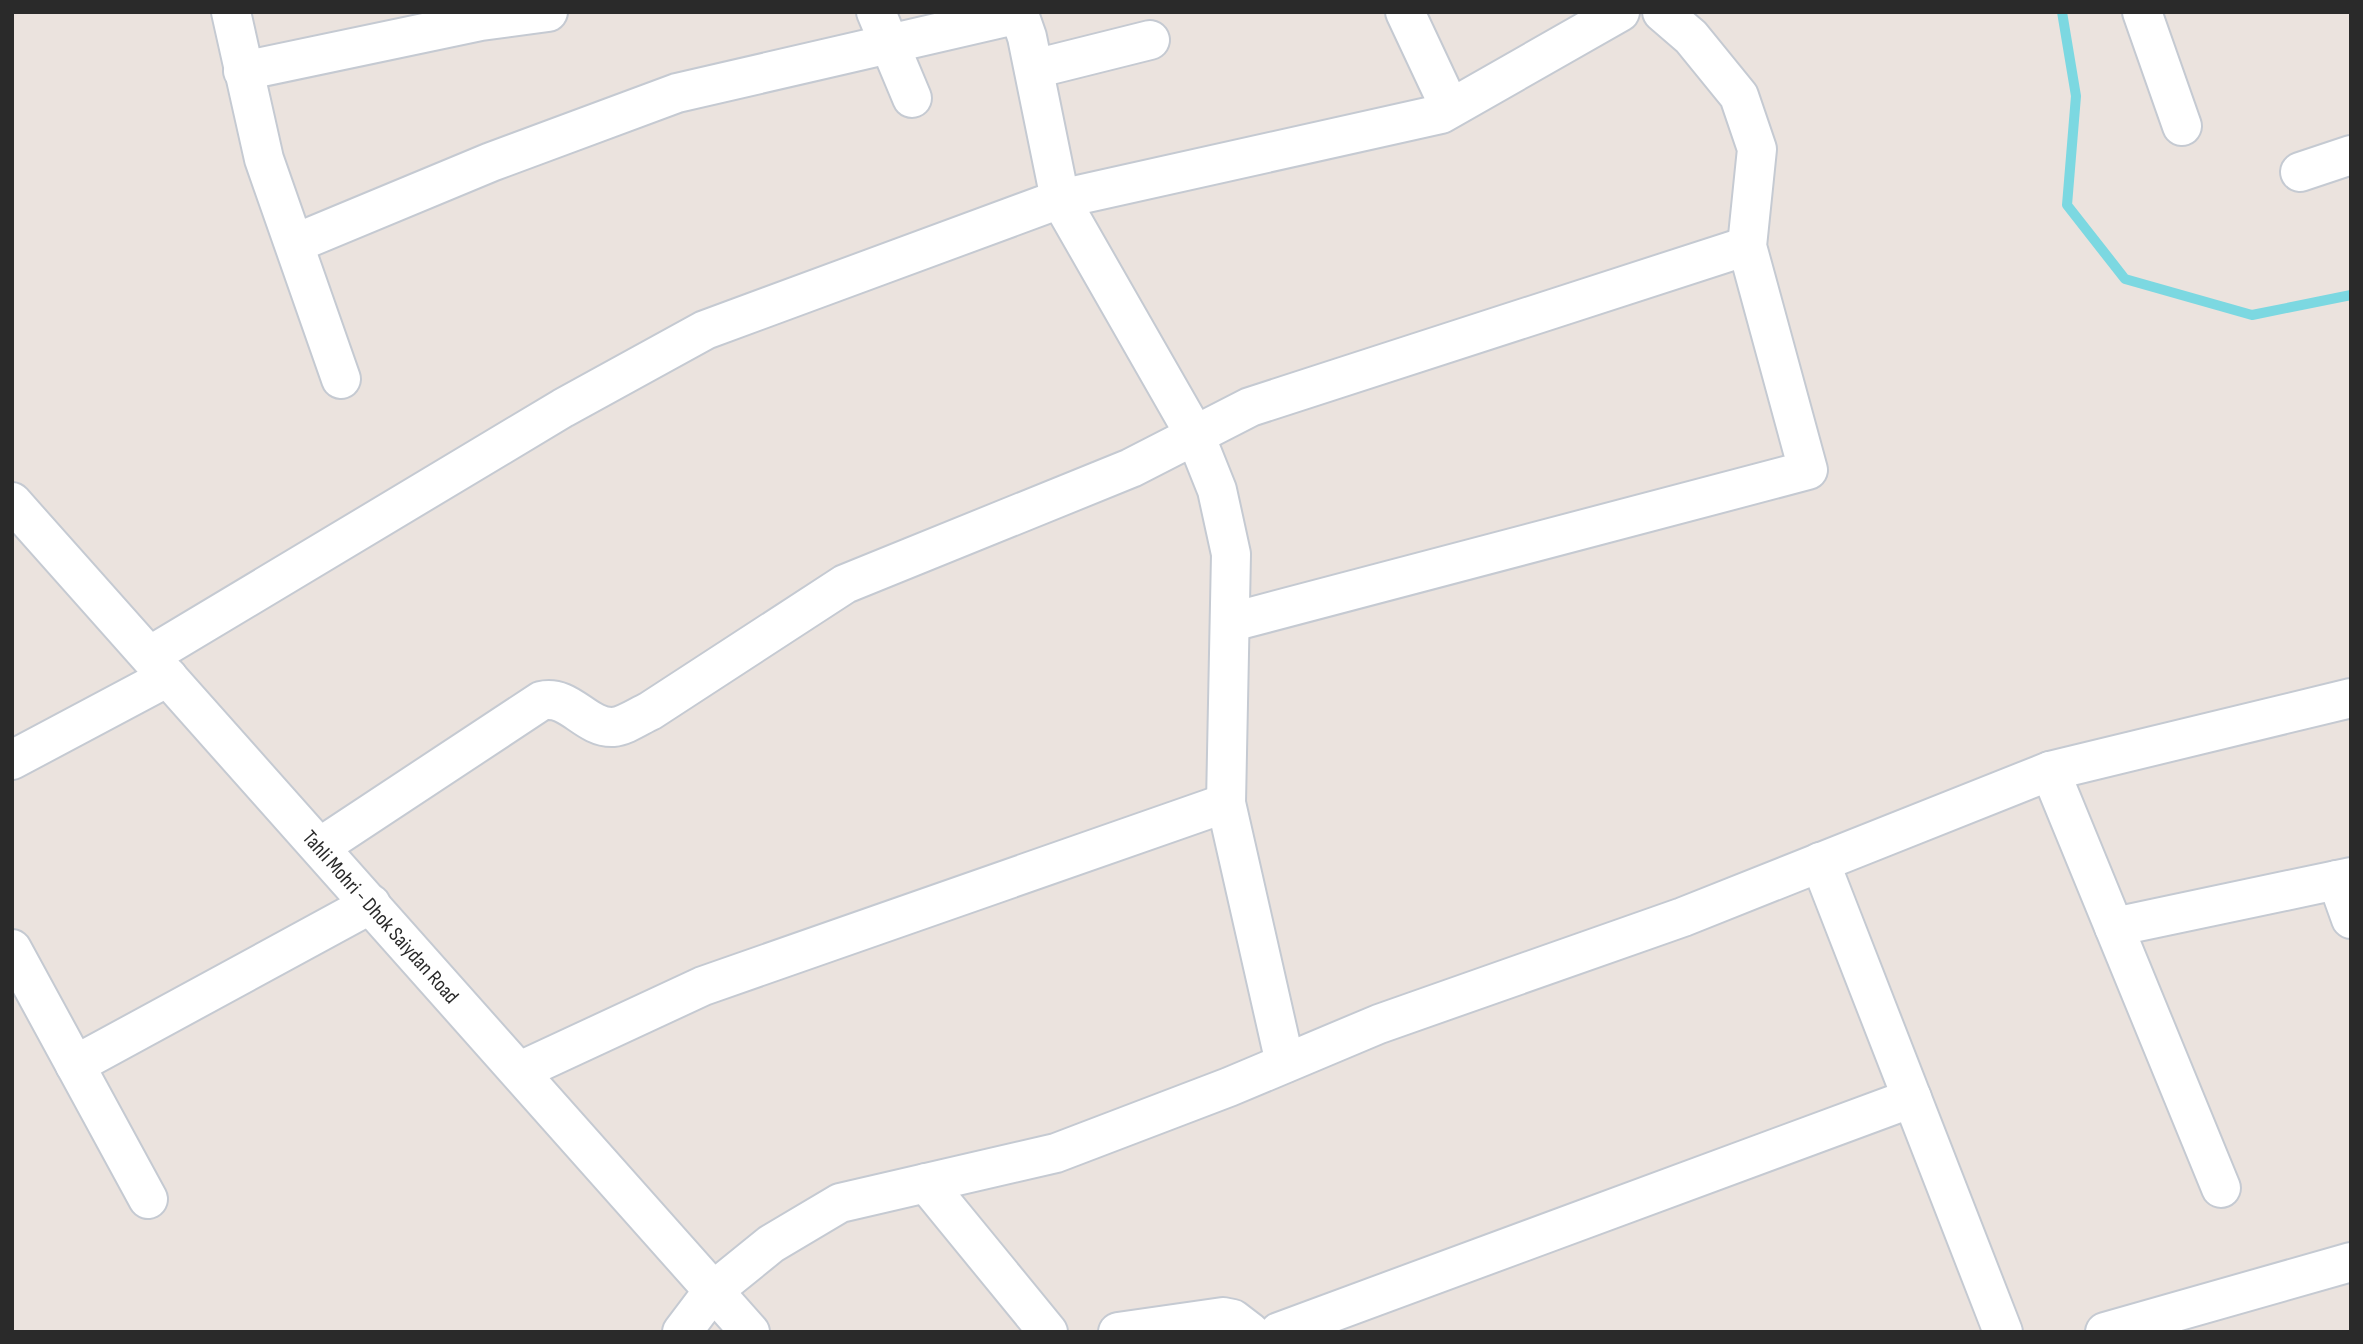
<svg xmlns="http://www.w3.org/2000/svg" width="2363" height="1344" viewBox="0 0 2363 1344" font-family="'Sofia Sans Condensed',sans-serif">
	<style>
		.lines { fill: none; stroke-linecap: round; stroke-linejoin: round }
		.stream { stroke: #7cd8e1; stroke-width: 10 }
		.minor-casing { stroke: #c5cad2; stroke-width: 42 }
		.tertiary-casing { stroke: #c5cad2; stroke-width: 42 }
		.minor { stroke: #fff; stroke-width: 38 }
		.tertiary { stroke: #fff; stroke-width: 38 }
		.labels { text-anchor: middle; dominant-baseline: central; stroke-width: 5; stroke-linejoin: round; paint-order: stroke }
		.street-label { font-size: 21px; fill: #2a2a2a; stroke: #fff }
	</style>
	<rect width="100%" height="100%" fill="#ebe3de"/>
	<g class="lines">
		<path class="stream" d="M2062 12 2076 96 2067 205 2125 279 2252 315 2351 295"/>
		<defs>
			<g id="minor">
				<path d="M231 12 264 159 341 379"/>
				<path d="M876 12 912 98"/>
				<path d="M1405 12 1450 108"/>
				<path d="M2142 12 2182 126"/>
				<path d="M1034 69 1150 40"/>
				<path d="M243 71 481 21 548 12"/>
				<path d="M2300 172 2351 155"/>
				<path d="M296 243 491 162 677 93 1019 14 1027 37 1060 199 1195 435 1217 490 1231 554 1226 803 1285 1063"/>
				<path d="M1232 622 1808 470 1747 246 1757 149 1739 96 1691 37 1662 12"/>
				<path d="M151 655 563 408 705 330 1060 199 1441 114 1620 12"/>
				<path d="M12 760 168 677"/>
				<path d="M2050 771 2221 1188"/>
				<path d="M320 847 541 701C570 694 585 728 613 727 625 726 639 716 650 711L845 584 1131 468 1250 407 1747 246"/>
				<path d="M1820 862 2003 1332"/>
				<path d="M2337 880 2351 919"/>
				<path d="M2114 927 2351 877"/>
				<path d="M12 949 148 1199"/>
				<path d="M75 1065 371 904"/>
				<path d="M520 1071 703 986 1226 803"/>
				<path d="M926 1183 1048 1332"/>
				<path d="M682 1332 713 1291 771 1244 840 1203 1056 1153 1229 1087 1379 1024 1683 917 2050 771 2351 698"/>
				<path d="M1118 1332 1223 1317 1233 1319 1250 1332"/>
				<path d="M1279 1332 1912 1098"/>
				<path d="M2105 1332 2351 1262"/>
			</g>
			<g id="tertiary">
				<path id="s1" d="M12 502 750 1332"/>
			</g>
		</defs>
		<use href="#minor" class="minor-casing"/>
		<use href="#tertiary" class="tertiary-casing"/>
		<use href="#minor" class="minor"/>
		<use href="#tertiary" class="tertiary"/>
	</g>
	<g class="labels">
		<g class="street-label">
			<text stroke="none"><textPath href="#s1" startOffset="555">Tahli Mohri - Dhok Saiydan Road</textPath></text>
		</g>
	</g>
	<rect width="2363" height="1344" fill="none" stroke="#2a2a2a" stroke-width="28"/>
</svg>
